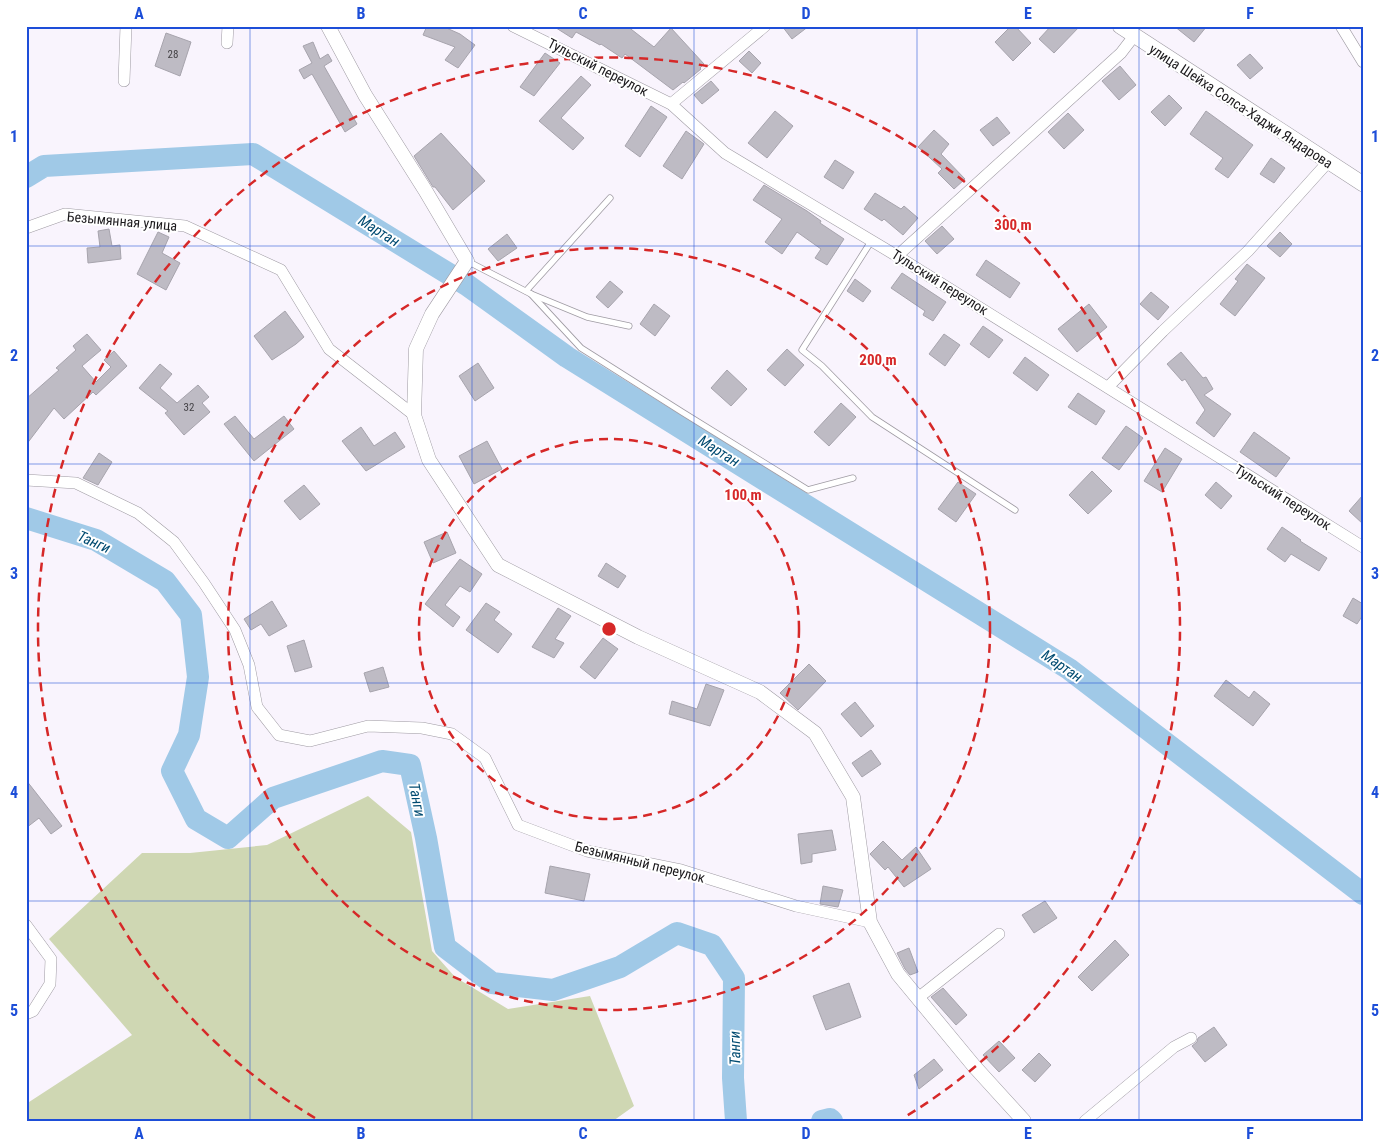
<svg xmlns="http://www.w3.org/2000/svg" width="1389" height="1147" viewBox="0 0 1389 1147" font-family="'Roboto Condensed',sans-serif">
	<style>
		.green { fill: #cfd7b3 }
		.lines { fill: none; stroke-linecap: round; stroke-linejoin: round }
		.river { stroke: #a0c9e7; stroke-width: 22 }
		.building { fill: #bebbc4; stroke: #a7a4ad }
		.service-casing { stroke: #9f9ba3; stroke-width: 7 }
		.minor-casing { stroke: #9f9ba3; stroke-width: 12 }
		.tertiary-casing { stroke: #9f9ba3; stroke-width: 15 }
		.secondary-casing { stroke: #9f9ba3; stroke-width: 16 }
		.service { stroke: #fff; stroke-width: 5.5 }
		.minor { stroke: #fff; stroke-width: 11 }
		.tertiary { stroke: #fff; stroke-width: 14 }
		.secondary { stroke: #fff; stroke-width: 15 }
		.grid { fill: none; stroke: #1d4ed8; stroke-width: 1; stroke-opacity: 0.55 }
		.ring { fill: none; stroke: #d62828; stroke-width: 2.5; stroke-dasharray: 9 6 }
		.labels { text-anchor: middle; dominant-baseline: central; stroke-width: 4; stroke-linejoin: round; paint-order: stroke }
		.number-label { font-size: 11px; fill: #434145 }
		.street-label { font-size: 14px; fill: #1a181b; stroke: #fff }
		.water-label { font-size: 15px; font-style: italic; fill: #004b71; stroke: #fff }
		.centre { fill: #d62828; stroke: #fff; stroke-width: 2.5 }
		.ring-label { font-size: 15px; text-anchor: middle; font-weight: bold; fill: #d62828; stroke: #fff; stroke-width: 4; stroke-linejoin: round; paint-order: stroke }
		.neatline { fill: none; stroke: #1d4ed8; stroke-width: 2 }
		.grid-label { font-size: 16px; text-anchor: middle; font-weight: bold; fill: #1d4ed8 }
	</style>
	<rect width="100%" height="100%" fill="#f9f4fd"/>
	<path class="green" d="M368 796 411 832 432 951 455 977 508 1009 590 996 634 1106 613 1121H26V1104L132 1035 49 939 142 853H190L267 845Z"/>
	<g class="lines">
		<g class="river">
			<path d="M26 177 44 166 253 154 467 285 567 357 1069 669 1363 894"/>
			<path d="M26 518 96 540 165 581 191 615 198 677 189 735 172 771 196 819 228 838 273 798 382 761 410 765 426 838 445 947 492 983 553 990 620 967 677 933 712 945 734 978 733 1078 736 1121"/>
			<path d="M822 1121 830 1119 832 1121"/>
		</g>
	</g>
	<g class="building">
		<path d="M427 26H442L460 34 475 45 458 68 445 60 455 47 423 35Z"/>
		<path d="M553 26H627L654 47 671 28 704 64 700 68 701 69 684 83 683 82 673 90 625 54 622 58 601 44 600 45 576 32 572 38Z"/>
		<path d="M782 26H809L792 39Z"/>
		<path d="M1011 26H1015L1031 43 1013 61 995 42Z"/>
		<path d="M1051 26H1080L1054 53 1039 39Z"/>
		<path d="M1174 26H1207L1194 42Z"/>
		<path d="M166 33 191 42 180 76 155 66Z"/>
		<path d="M313 42 320 59 328 54 332 61 324 66 357 124 345 132 312 74 304 79 299 70 312 63 303 46Z"/>
		<path d="M749 51 761 63 752 73 739 61Z"/>
		<path d="M545 53 560 63 534 96 520 87Z"/>
		<path d="M1250 54 1263 68 1250 79 1237 65Z"/>
		<path d="M1120 66 1136 85 1119 100 1102 81Z"/>
		<path d="M581 76 591 85 561 118 584 138 573 150 539 121Z"/>
		<path d="M711 81 719 90 702 104 694 95Z"/>
		<path d="M1169 95 1182 108 1165 126 1151 112Z"/>
		<path d="M651 106 667 117 640 157 625 146Z"/>
		<path d="M775 111 793 126 767 158 748 143Z"/>
		<path d="M1206 111 1253 145 1228 178 1215 169 1223 158 1190 134Z"/>
		<path d="M1068 113 1084 130 1064 149 1048 132Z"/>
		<path d="M997 117 1010 133 993 146 980 130Z"/>
		<path d="M934 130 949 144 941 154 965 179 954 189 938 173 942 169 918 147Z"/>
		<path d="M686 131 704 144 682 179 663 166Z"/>
		<path d="M441 133 485 181 453 210 435 187H433L414 156Z"/>
		<path d="M1271 158 1285 168 1274 183 1260 174Z"/>
		<path d="M835 160 854 172 843 189 824 177Z"/>
		<path d="M764 185 807 211 821 221 820 223 844 239 827 265 815 258 821 249 797 232 782 254 765 242 782 219 753 200Z"/>
		<path d="M875 193 901 209 904 206 918 218 903 235 884 219 882 221 864 209Z"/>
		<path d="M942 226 954 239 937 254 925 241Z"/>
		<path d="M109 229 112 246 120 245 121 259 88 263 87 248 100 247 98 231Z"/>
		<path d="M158 232 169 237 162 253 180 263 166 290 137 274Z"/>
		<path d="M1280 232 1292 244 1280 257 1267 246Z"/>
		<path d="M507 234 517 248 498 261 488 249Z"/>
		<path d="M986 260 1020 283 1010 298 976 275Z"/>
		<path d="M1247 264 1265 278 1235 316 1220 304 1238 281 1235 279Z"/>
		<path d="M902 273 946 302 933 321 923 315 925 311 891 288Z"/>
		<path d="M855 279 871 291 863 302 847 291Z"/>
		<path d="M610 281 623 292 608 308 596 297Z"/>
		<path d="M1151 292 1169 307 1158 320 1140 304Z"/>
		<path d="M654 304 670 316 655 336 640 324Z"/>
		<path d="M1089 304 1107 327 1077 352 1058 329Z"/>
		<path d="M285 311 304 337 296 344 272 360 254 336Z"/>
		<path d="M983 326 1003 340 989 358 970 344Z"/>
		<path d="M87 334 101 350 82 366 96 382 111 367 104 360 114 351 127 366 96 395 93 392 64 419 54 408 26 445V399L59 370 56 368 76 350 73 346Z"/>
		<path d="M944 334 960 345 945 366 929 354Z"/>
		<path d="M787 349 804 365 785 386 767 370Z"/>
		<path d="M1181 352 1203 378 1206 377 1213 389 1204 395 1231 414 1214 437 1196 423 1205 410 1185 379 1182 381 1167 364Z"/>
		<path d="M1025 357 1049 375 1037 391 1013 373Z"/>
		<path d="M478 363 494 388 475 401 459 376Z"/>
		<path d="M160 364 172 374 160 388 177 403 198 385 209 397 202 403 210 412 184 435 165 413 168 411 139 388Z"/>
		<path d="M727 370 747 389 731 406 711 388Z"/>
		<path d="M1078 393 1105 411 1096 425 1068 407Z"/>
		<path d="M841 403 856 417 829 446 814 432Z"/>
		<path d="M235 416 254 439 284 416 294 429 254 461 224 424Z"/>
		<path d="M1126 426 1143 438 1119 470 1102 458Z"/>
		<path d="M361 427 374 446 395 432 405 447 366 471 342 441Z"/>
		<path d="M1254 432 1290 458 1276 477 1240 452Z"/>
		<path d="M487 441 502 469 474 484 459 456Z"/>
		<path d="M1165 448 1182 459 1162 492 1144 481Z"/>
		<path d="M99 453 112 462 98 485 83 478Z"/>
		<path d="M1092 471 1112 491 1088 514 1069 495Z"/>
		<path d="M958 482 976 494 956 522 938 509Z"/>
		<path d="M1216 482 1232 496 1221 509 1205 495Z"/>
		<path d="M304 485 320 504 300 520 284 501Z"/>
		<path d="M1363 495V524L1349 511Z"/>
		<path d="M1282 527 1301 540 1300 541 1327 558 1319 571 1291 554 1285 562 1267 549Z"/>
		<path d="M447 532 456 553 433 563 424 542Z"/>
		<path d="M460 559 482 574 470 592 460 586 445 605 460 617 453 627 425 604Z"/>
		<path d="M606 563 626 576 618 588 598 576Z"/>
		<path d="M1353 598 1363 604V615L1357 624 1343 616Z"/>
		<path d="M272 601 287 626 269 636 261 624 251 630 244 619Z"/>
		<path d="M486 603 500 612 494 620 512 634 498 653 466 630Z"/>
		<path d="M558 608 571 616 555 639 564 643 554 658 532 647Z"/>
		<path d="M603 638 618 649 595 679 580 667Z"/>
		<path d="M304 640 312 667 295 672 287 646Z"/>
		<path d="M809 664 826 681 798 710 780 693Z"/>
		<path d="M383 667 389 687 370 692 364 673Z"/>
		<path d="M1226 680 1249 698 1254 691 1270 704 1253 726 1214 696Z"/>
		<path d="M706 684 724 690 710 726 669 714 672 701 697 709Z"/>
		<path d="M855 702 874 726 861 737 841 714Z"/>
		<path d="M871 750 881 764 862 777 852 763Z"/>
		<path d="M26 780 62 826 51 834 39 818 26 828Z"/>
		<path d="M832 830 836 850 812 854V862L801 864 798 834Z"/>
		<path d="M883 841 902 860 916 847 931 869 904 887 888 867 885 870 870 854Z"/>
		<path d="M550 866 590 874 584 901 545 893Z"/>
		<path d="M823 886 843 890 838 907 820 904Z"/>
		<path d="M1045 901 1057 918 1034 933 1022 915Z"/>
		<path d="M1115 940 1129 955 1092 991 1078 977Z"/>
		<path d="M909 948 918 972 910 975 905 969 897 953Z"/>
		<path d="M849 983 861 1017 826 1030 813 996Z"/>
		<path d="M943 988 967 1015 956 1025 931 997Z"/>
		<path d="M1214 1027 1227 1045 1205 1062 1192 1046 1197 1042 1198 1038Z"/>
		<path d="M999 1041 1015 1058 999 1072 983 1055Z"/>
		<path d="M1039 1053 1051 1065 1035 1082 1022 1070Z"/>
		<path d="M934 1059 943 1070 919 1089 914 1075Z"/>
	</g>
	<g class="lines">
		<defs>
			<g id="service">
				<path d="M872 240 802 350 822 366 872 417 1015 510"/>
				<path d="M467 261 531 294 587 317 629 326"/>
				<path d="M526 291 610 198"/>
				<path d="M531 294 581 348 682 412 808 490 853 478"/>
			</g>
			<g id="minor">
				<path d="M513 26 671 104 725 153 897 256 1363 547"/>
				<path d="M1341 26 1363 62"/>
				<path d="M227 43 228 26"/>
				<path d="M124 81 126 26"/>
				<path d="M671 104 765 26"/>
				<path d="M26 228 65 214 185 226 281 270 329 349 414 415"/>
				<path d="M897 256 1121 53 1134 36"/>
				<path d="M1108 387 1163 331 1248 251 1328 162"/>
				<path d="M26 480 76 483 138 513 174 542 204 583 235 630 249 665 257 707 279 735 310 741 368 726 422 728 452 734 485 758 518 825 587 851 681 870 796 906 870 922"/>
				<path d="M26 925 51 959 50 984 33 1011 26 1014"/>
				<path d="M918 998 999 934"/>
				<path d="M1085 1121 1174 1047 1191 1038"/>
			</g>
			<path id="tertiary" d="M328 26 365 95 425 190 467 261 432 314 416 349 414 415 429 460 498 565 638 637 760 692 815 733 853 797 870 922 898 974 974 1066 1024 1121"/>
			<path id="secondary" d="M1120 26 1363 184"/>
		</defs>
		<use href="#service" class="service-casing"/>
		<use href="#minor" class="minor-casing"/>
		<use href="#tertiary" class="tertiary-casing"/>
		<use href="#secondary" class="secondary-casing"/>
		<use href="#service" class="service"/>
		<use href="#minor" class="minor"/>
		<use href="#tertiary" class="tertiary"/>
		<use href="#secondary" class="secondary"/>
	</g>
	<path class="grid" d="M250 26V1121M472 26V1121M694 26V1121M917 26V1121M1139 26V1121M26 246H1363M26 464H1363M26 683H1363M26 901H1363"/>
	<g class="ring">
		<circle cx="609" cy="629" r="190"/>
		<circle cx="609" cy="629" r="381"/>
		<path d="M315 1118A571 571 0 1 1 903 1118"/>
	</g>
	<g class="labels">
		<g class="number-label">
			<text x="173" y="54">28</text>
			<text x="189" y="407">32</text>
		</g>
		<g class="street-label">
			<text transform="translate(598 67) rotate(27)">Тульский переулок</text>
			<text transform="translate(1241 106) rotate(33)">улица Шейха Солса-Хаджи Яндарова</text>
			<text transform="translate(122 221) rotate(5)">Безымянная улица</text>
			<text transform="translate(940 282) rotate(32)">Тульский переулок</text>
			<text transform="translate(1283 497) rotate(32)">Тульский переулок</text>
			<text transform="translate(640 862) rotate(14)">Безымянный переулок</text>
		</g>
		<g class="water-label">
			<text transform="translate(379 231) rotate(32)">Мартан</text>
			<text transform="translate(719 451) rotate(32)">Мартан</text>
			<text transform="translate(94 542) rotate(24)">Танги</text>
			<text transform="translate(1062 666) rotate(34)">Мартан</text>
			<text transform="translate(417 800) rotate(79)">Танги</text>
			<text transform="translate(735 1048) rotate(-91)">Танги</text>
		</g>
	</g>
	<circle cx="609" cy="629" r="8" class="centre"/>
	<g class="ring-label">
		<text x="1013" y="230">300 m</text>
		<text x="878" y="365">200 m</text>
		<text x="743" y="500">100 m</text>
	</g>
	<rect width="1389" height="1147" fill="none" stroke="#ffffff" stroke-width="55"/>
	<rect x="28" y="28" width="1334" height="1092" class="neatline"/>
	<g class="grid-label">
		<text x="139" y="19">A</text>
		<text x="361" y="19">B</text>
		<text x="583" y="19">C</text>
		<text x="806" y="19">D</text>
		<text x="1028" y="19">E</text>
		<text x="1250" y="19">F</text>
		<text x="14" y="142">1</text>
		<text x="1375" y="142">1</text>
		<text x="14" y="361">2</text>
		<text x="1375" y="361">2</text>
		<text x="14" y="579">3</text>
		<text x="1375" y="579">3</text>
		<text x="14" y="798">4</text>
		<text x="1375" y="798">4</text>
		<text x="14" y="1016">5</text>
		<text x="1375" y="1016">5</text>
		<text x="139" y="1139">A</text>
		<text x="361" y="1139">B</text>
		<text x="583" y="1139">C</text>
		<text x="806" y="1139">D</text>
		<text x="1028" y="1139">E</text>
		<text x="1250" y="1139">F</text>
	</g>
</svg>
